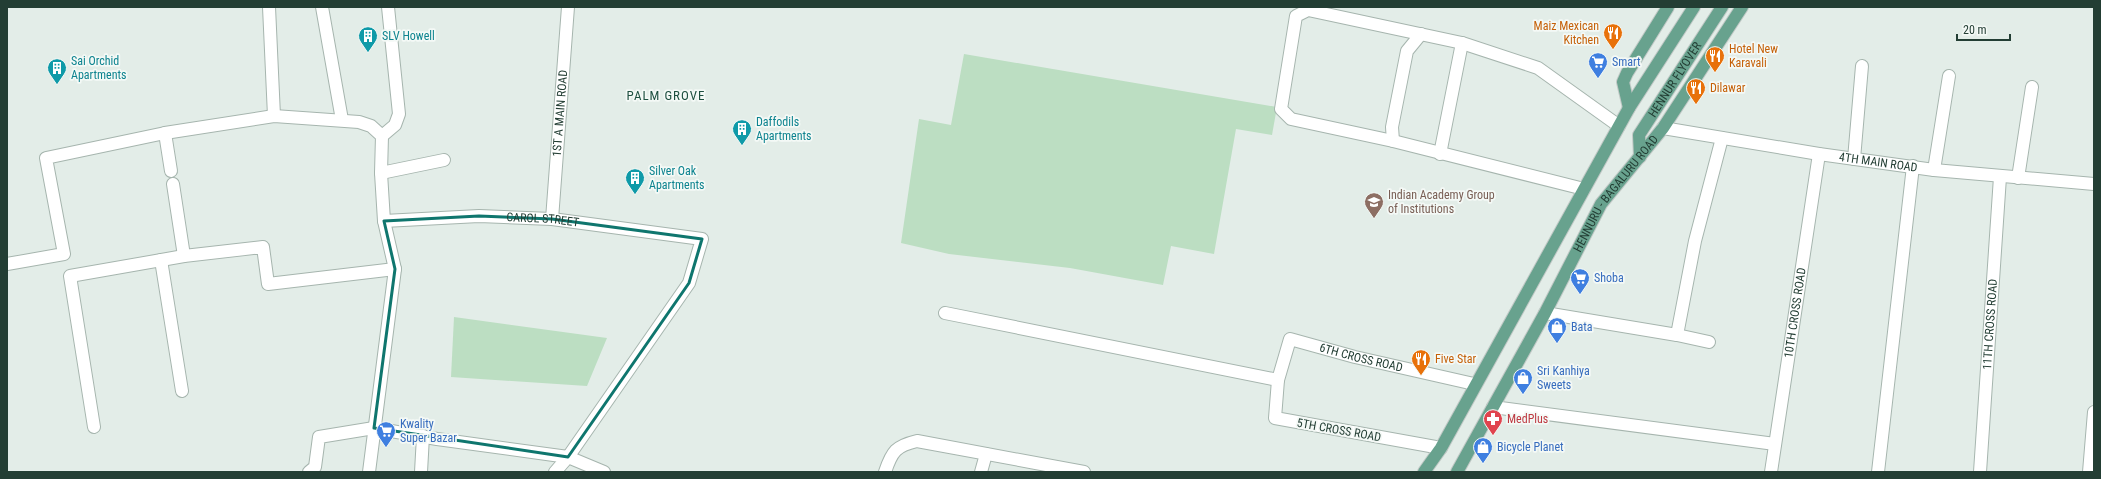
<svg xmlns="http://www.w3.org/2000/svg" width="2101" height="479" viewBox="0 0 2101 479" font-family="'Roboto Condensed',sans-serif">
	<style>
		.green { fill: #bcdec2 }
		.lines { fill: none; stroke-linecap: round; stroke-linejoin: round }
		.minor-casing { stroke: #a6b5ae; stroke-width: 14 }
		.major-casing { stroke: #c1c9c6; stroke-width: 14 }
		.minor { stroke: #fff; stroke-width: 12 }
		.major { stroke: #68a28e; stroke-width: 12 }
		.marked { fill: none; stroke: #0f766e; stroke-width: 3; stroke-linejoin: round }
		.labels { text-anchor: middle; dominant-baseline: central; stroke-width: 3.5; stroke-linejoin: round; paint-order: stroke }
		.food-label { font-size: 12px; fill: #c56008; stroke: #f4f9f6; text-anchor: start }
		.culture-label { font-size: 12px; fill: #0d838f; stroke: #f4f9f6; text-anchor: start }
		.shop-label { font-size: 12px; fill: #366cbe; stroke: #f4f9f6; text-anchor: start }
		.street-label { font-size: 12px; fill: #233e34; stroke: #f4f9f6 }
		.education-label { font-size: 12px; fill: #785e54; stroke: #f4f9f6; text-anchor: start }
		.health-label { font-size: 12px; fill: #be3a42; stroke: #f4f9f6; text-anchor: start }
		.neighbourhood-label { font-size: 13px; letter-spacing: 1px; fill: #1e5040; stroke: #f4f9f6 }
	</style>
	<rect width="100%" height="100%" fill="#e3ede8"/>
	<g class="green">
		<path d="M964 54 1277 107 1272 135 1236 129 1214 254 1171 246 1163 285 1070 268 949 254 901 243 919 119 951 125Z"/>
		<path d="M454 317 607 338 587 386 451 377Z"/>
	</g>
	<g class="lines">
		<defs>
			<g id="minor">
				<path d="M269 7 274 116"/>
				<path d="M322 7 342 120"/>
				<path id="s1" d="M1663 128 1819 154 1934 170 2094 184"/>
				<path d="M165 133 171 171"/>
				<path d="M382 136 395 125 399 114 388 7"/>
				<path d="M1393 141 1392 127 1407 51 1421 34"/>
				<path d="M1440 154 1462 43"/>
				<path d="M1854 159 1862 66"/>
				<path d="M1934 170 1949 76"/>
				<path d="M381 173 444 160"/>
				<path d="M2018 178 2032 87"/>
				<path d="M173 184 184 256"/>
				<path d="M1584 189 1393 141 1291 119 1281 109 1296 16 1308 10 1462 43 1538 68 1619 126"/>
				<path id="s2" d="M552 219 568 7"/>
				<path id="s3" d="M384 221 479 216 552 219 702 239 689 283 568 457 555 472"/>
				<path d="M161 260 182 391"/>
				<path d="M7 264 64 254 46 158 165 133 274 116 359 122 371 126 382 136 381 173 384 221 395 269 369 472"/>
				<path d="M945 313 1278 380"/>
				<path d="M1545 313 1677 335 1695 241 1722 138"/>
				<path d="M1677 335 1709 342"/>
				<path d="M1493 407 1775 444"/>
				<path d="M94 427 70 276 184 256 263 247 268 284 395 269"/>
				<path id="s4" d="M1441 448 1275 418 1278 380 1290 339 1355 357 1474 384"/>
				<path d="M309 472 315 467 319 437 374 428 437 439 568 457 604 472"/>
				<path d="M421 472 423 436"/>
				<path d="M885 472C892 451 896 446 917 441L1084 472"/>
				<path d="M981 472 986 454"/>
				<path id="s5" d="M1771 472 1819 154"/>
				<path d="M1878 472 1913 166"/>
				<path id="s6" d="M1980 472 2000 177"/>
				<path d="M2089 472 2094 412"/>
			</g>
			<g id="major">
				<path d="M1629 108 1623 82 1627 73 1668 7"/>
				<path id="s7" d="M1640 157 1639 135 1722 7"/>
				<path d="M1424 472 1441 448 1629 108 1694 7"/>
				<path id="s8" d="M1457 472 1545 313 1601 204 1663 128 1742 7"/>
			</g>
		</defs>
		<use href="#minor" class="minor-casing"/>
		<use href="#major" class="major-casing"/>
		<use href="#minor" class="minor"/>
		<use href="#major" class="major"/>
	</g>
	<path class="marked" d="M479 216 552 219 702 239 689 283 568 457 374 428 395 269 384 221Z"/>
	<defs>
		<symbol id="restaurant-pin" viewBox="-11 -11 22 30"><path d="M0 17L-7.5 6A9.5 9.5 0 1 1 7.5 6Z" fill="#e8710a" stroke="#f4f9f6"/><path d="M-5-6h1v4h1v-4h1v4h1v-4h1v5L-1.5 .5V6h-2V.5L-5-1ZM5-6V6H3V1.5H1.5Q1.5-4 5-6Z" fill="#fff"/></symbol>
		<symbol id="building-pin" viewBox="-11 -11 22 30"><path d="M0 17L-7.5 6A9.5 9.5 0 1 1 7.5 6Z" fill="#0f9aa8" stroke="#f4f9f6"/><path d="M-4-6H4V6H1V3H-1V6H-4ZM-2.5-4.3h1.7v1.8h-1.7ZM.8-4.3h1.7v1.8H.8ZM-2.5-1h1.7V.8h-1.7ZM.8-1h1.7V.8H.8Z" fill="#fff"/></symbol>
		<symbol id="supermarket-pin" viewBox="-11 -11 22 30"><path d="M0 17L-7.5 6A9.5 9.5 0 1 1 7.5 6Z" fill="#3f7fe0" stroke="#f4f9f6"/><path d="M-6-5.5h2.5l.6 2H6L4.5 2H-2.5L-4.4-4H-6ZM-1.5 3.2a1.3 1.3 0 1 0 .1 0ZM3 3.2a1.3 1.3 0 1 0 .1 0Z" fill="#fff"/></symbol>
		<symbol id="university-pin" viewBox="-11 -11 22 30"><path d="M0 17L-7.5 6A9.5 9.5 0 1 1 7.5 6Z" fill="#8d6e63" stroke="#f4f9f6"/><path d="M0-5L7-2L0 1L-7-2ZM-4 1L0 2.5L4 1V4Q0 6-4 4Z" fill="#fff"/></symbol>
		<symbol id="shop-pin" viewBox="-11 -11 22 30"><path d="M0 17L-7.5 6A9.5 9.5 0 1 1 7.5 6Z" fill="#3f7fe0" stroke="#f4f9f6"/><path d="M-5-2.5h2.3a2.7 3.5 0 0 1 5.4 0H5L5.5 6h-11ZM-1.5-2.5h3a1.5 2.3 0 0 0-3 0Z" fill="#fff"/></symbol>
		<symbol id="pharmacy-pin" viewBox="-11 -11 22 30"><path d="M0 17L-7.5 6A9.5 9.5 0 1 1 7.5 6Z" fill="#e0444e" stroke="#f4f9f6"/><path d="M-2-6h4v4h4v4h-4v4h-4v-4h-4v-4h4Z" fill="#fff"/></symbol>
	</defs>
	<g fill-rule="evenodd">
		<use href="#restaurant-pin" x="1602" y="22" width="22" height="30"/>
		<use href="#building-pin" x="357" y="25" width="22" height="30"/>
		<use href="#restaurant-pin" x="1704" y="45" width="22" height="30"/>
		<use href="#supermarket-pin" x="1587" y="51" width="22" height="30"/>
		<use href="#building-pin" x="46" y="57" width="22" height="30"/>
		<use href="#restaurant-pin" x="1685" y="77" width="22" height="30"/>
		<use href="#building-pin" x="731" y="118" width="22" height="30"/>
		<use href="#building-pin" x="624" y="167" width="22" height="30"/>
		<use href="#university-pin" x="1363" y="191" width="22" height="30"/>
		<use href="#supermarket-pin" x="1569" y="267" width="22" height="30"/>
		<use href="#shop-pin" x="1546" y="316" width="22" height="30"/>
		<use href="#restaurant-pin" x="1410" y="348" width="22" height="30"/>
		<use href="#shop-pin" x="1512" y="367" width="22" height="30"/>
		<use href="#pharmacy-pin" x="1482" y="408" width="22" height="30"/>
		<use href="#supermarket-pin" x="375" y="420" width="22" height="30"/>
		<use href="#shop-pin" x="1472" y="436" width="22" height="30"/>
	</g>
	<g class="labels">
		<g class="food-label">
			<text x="1599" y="26" text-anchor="end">Maiz Mexican<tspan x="1599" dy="14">Kitchen</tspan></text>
			<text x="1729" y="49">Hotel New<tspan x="1729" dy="14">Karavali</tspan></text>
			<text x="1710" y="88">Dilawar</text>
			<text x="1435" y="359">Five Star</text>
		</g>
		<g class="culture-label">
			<text x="382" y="36">SLV Howell</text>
			<text x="71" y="61">Sai Orchid<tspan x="71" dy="14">Apartments</tspan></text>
			<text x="756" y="122">Daffodils<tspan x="756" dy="14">Apartments</tspan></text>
			<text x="649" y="171">Silver Oak<tspan x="649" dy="14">Apartments</tspan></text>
		</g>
		<g class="shop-label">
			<text x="1612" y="62">Smart</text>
			<text x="1594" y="278">Shoba</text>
			<text x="1571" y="327">Bata</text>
			<text x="1537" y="371">Sri Kanhiya<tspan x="1537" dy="14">Sweets</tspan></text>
			<text x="400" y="424">Kwality<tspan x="400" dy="14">Super Bazar</tspan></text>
			<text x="1497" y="447">Bicycle Planet</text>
		</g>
		<g class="street-label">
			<text stroke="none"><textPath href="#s7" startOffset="88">HENNUR FLYOVER</textPath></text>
			<text stroke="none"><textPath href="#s2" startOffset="106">1ST A MAIN ROAD</textPath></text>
			<text stroke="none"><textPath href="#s1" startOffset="218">4TH MAIN ROAD</textPath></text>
			<text stroke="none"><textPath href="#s8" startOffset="321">HENNURU - BAGALURU ROAD</textPath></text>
			<text stroke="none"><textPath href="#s3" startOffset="159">CAROL STREET</textPath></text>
			<text stroke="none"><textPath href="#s5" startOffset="161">10TH CROSS ROAD</textPath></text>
			<text stroke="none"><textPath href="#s6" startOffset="148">11TH CROSS ROAD</textPath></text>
			<text stroke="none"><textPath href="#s4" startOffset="323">6TH CROSS ROAD</textPath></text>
			<text transform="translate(1339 430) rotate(10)">5TH CROSS ROAD</text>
		</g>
		<g class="education-label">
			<text x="1388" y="195">Indian Academy Group<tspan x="1388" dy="14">of Institutions</tspan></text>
		</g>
		<g class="health-label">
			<text x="1507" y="419">MedPlus</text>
		</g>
		<g class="neighbourhood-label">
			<text x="666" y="95">PALM GROVE</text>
		</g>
	</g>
	<rect width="2101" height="479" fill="none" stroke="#233e34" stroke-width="16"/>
	<path d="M1957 34v6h53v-6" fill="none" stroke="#233e34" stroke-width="2"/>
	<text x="1963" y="34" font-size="12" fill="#233e34" stroke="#f4f9f6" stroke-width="3" paint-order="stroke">20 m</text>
</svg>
